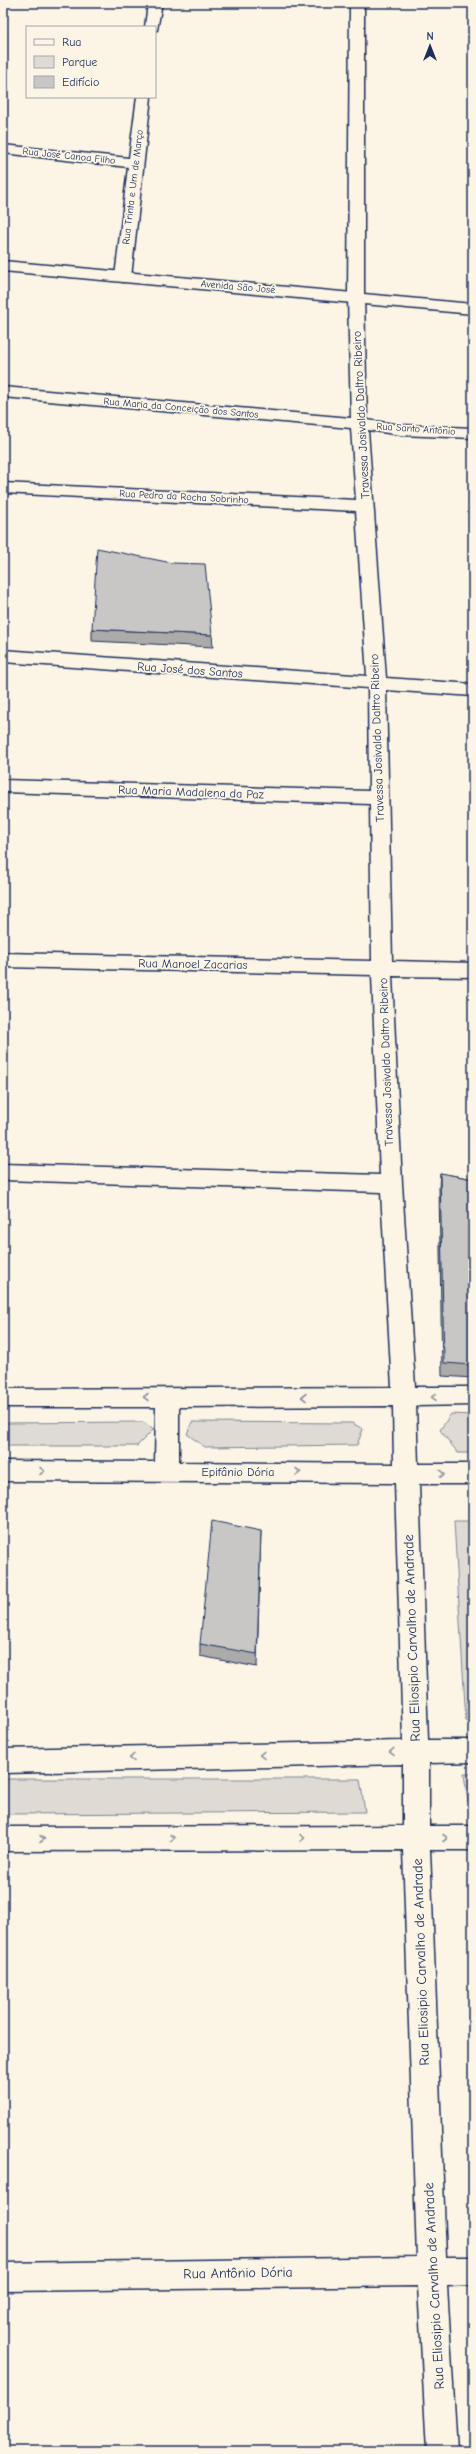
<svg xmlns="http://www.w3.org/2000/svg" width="476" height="2454" viewBox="0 0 476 2454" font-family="'Comic Neue',sans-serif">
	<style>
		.green { fill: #dfdbd4; stroke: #7d8599 }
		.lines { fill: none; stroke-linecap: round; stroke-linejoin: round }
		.minor-casing { stroke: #1b2f5e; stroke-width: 3 }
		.major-casing { stroke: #1b2f5e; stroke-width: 3 }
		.minor { fill: #fcf5e5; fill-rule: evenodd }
		.major { fill: #fcf5e5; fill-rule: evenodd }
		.wall { fill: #acabaa; stroke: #1b2f5e }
		.building { fill: #c8c7c6; stroke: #1b2f5e }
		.oneway { stroke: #8c92a2 }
		.labels { text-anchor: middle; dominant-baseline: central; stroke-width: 3.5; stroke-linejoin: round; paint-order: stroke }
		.far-street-label { font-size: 10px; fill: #1b2f5e; stroke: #fcf5e5 }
		.street-label { font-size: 12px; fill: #1b2f5e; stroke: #fcf5e5 }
		.near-street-label { font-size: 14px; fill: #1b2f5e; stroke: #fcf5e5 }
	</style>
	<rect width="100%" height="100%" fill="#fcf5e5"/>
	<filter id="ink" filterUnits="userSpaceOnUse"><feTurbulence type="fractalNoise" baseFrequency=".025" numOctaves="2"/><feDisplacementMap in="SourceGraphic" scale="8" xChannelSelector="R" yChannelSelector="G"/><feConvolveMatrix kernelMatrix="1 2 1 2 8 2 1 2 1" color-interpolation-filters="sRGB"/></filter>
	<g filter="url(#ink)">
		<g class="green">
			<path d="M451 1414 473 1415V1453H458L440 1430Z"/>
			<path d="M143 1422 154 1429 137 1446H3V1423Z"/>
			<path d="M192 1422 352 1423 363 1429 357 1445 205 1447 187 1434Z"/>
			<path d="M454 1521H473V1722H466Z"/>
			<path d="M464 1774H473V1802H468Z"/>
			<path d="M3 1779H360L365 1812 3 1814Z"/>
		</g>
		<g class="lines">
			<defs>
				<g id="minor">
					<path d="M148 3H162L157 30H155V27H145Z"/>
					<path d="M350 3H364V297L367 420 401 425 473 428V438L401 435 368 430 386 678 473 684V696L386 690 392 961 473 963V977L392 976 402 1184 415 1387H473V1405L416 1406 418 1464H473V1484H419L428 1740H473V1762L429 1763V1826H473V1850H430L446 2257H473V2285L447 2286 457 2451H427L418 2286 3 2291V2263L417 2257 403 1850 3 1851V1827L403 1826V1764L3 1773V1749L403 1741 395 1483 3 1481V1461L155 1462 156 1407H3V1389L392 1387 381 1192 3 1180V1164L380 1175 372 975 3 967V953L372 961 370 804 3 792V780L369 791 368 688 3 662V650L367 676 356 511 3 493V483L356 500 351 428 3 397V387L351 418 348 297ZM393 1406 394 1464 179 1462V1407Z"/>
					<path d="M137 97H151L131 277 123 282 115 277 128 167 3 153V145L129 158Z"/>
				</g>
				<path id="major" d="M3 261 473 304V314L3 271Z"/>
			</defs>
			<use href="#minor" class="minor-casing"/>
			<use href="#major" class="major-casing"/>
			<use href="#minor" class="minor"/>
			<use href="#major" class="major"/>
		</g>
		<g class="wall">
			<path d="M92 629 212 635 213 647 92 641Z"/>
			<path d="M440 1173 473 1179V1378L442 1376 439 1187Z"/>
			<path d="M261 1531 257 1667 200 1656V1644Z"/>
		</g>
		<g class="building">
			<path d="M97 548 172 563 205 564 212 635 92 629Z"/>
			<path d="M440 1173 473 1179V1365L444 1363Z"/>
			<path d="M212 1521 261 1531 257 1654 200 1644Z"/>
		</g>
		<defs><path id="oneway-chevron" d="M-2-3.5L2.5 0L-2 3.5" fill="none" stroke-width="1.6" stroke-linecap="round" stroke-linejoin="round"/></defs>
		<g class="oneway">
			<use href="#oneway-chevron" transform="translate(146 1397) rotate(180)"/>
			<use href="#oneway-chevron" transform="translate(304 1397) rotate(180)"/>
			<use href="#oneway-chevron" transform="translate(434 1397) rotate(179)"/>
			<use href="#oneway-chevron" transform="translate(42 1471)"/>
			<use href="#oneway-chevron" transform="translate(298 1472)"/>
			<use href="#oneway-chevron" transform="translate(442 1474) rotate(1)"/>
			<use href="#oneway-chevron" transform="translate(392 1752) rotate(179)"/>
			<use href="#oneway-chevron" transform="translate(262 1755) rotate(179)"/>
			<use href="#oneway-chevron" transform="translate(132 1758) rotate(179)"/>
			<use href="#oneway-chevron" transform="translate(172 1838)"/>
			<use href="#oneway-chevron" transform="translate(302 1838)"/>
			<use href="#oneway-chevron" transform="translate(445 1838)"/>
			<use href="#oneway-chevron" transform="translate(42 1839)"/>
		</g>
	</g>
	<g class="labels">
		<g class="far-street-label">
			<text transform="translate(69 156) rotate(6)">Rua José Canoa Filho</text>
			<text transform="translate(133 187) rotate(-83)">Rua Trinta e Um de Março</text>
			<text transform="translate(238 287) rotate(5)">Avenida São José</text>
			<text transform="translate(181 408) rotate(5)">Rua Maria da Conceição dos Santos</text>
			<text transform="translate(416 429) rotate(4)">Rua Santo Antônio</text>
			<text transform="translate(184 497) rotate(3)">Rua Pedro da Rocha Sobrinho</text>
		</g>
		<g class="street-label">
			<text transform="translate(361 415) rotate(-93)">Travessa Josivaldo Daltro Ribeiro</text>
			<text transform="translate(190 670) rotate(4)">Rua José dos Santos</text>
			<text transform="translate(377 738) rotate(-92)">Travessa Josivaldo Daltro Ribeiro</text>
			<text transform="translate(191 792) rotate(2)">Rua Maria Madalena da Paz</text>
			<text transform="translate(193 964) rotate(1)">Rua Manoel Zacarias</text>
			<text transform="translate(386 1062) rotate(-92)">Travessa Josivaldo Daltro Ribeiro</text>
			<text x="238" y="1472">Epifânio Dória</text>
		</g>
		<g class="near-street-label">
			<text transform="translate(412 1638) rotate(-92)">Rua Eliosipio Carvalho de Andrade</text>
			<text transform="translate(421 1962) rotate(-92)">Rua Eliosipio Carvalho de Andrade</text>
			<text transform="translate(238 2273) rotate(-1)">Rua Antônio Dória</text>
			<text transform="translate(434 2286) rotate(-93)">Rua Eliosipio Carvalho de Andrade</text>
		</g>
	</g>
	<rect width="476" height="2454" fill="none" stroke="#fcf5e5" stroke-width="16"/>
	<rect x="8" y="8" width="460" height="2438" fill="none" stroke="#1b2f5e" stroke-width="1.5" filter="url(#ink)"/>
	<rect x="26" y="26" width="130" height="72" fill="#fcf5e5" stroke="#a2a6af"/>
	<rect x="34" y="39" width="20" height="6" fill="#fcf5e5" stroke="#a2a6af"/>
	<text x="62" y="46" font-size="12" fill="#1b2f5e">Rua</text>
	<rect x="34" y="56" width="20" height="12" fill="#dfdbd4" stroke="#a2a6af"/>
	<text x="62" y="66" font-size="12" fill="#1b2f5e">Parque</text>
	<rect x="34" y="76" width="20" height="12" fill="#c8c7c6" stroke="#a2a6af"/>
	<text x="62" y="86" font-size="12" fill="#1b2f5e">Edifício</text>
	<g transform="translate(430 46)" stroke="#fcf5e5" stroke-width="3" paint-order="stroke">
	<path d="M0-3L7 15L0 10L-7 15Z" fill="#1b2f5e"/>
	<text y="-6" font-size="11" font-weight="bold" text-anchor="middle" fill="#1b2f5e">N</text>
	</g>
</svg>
